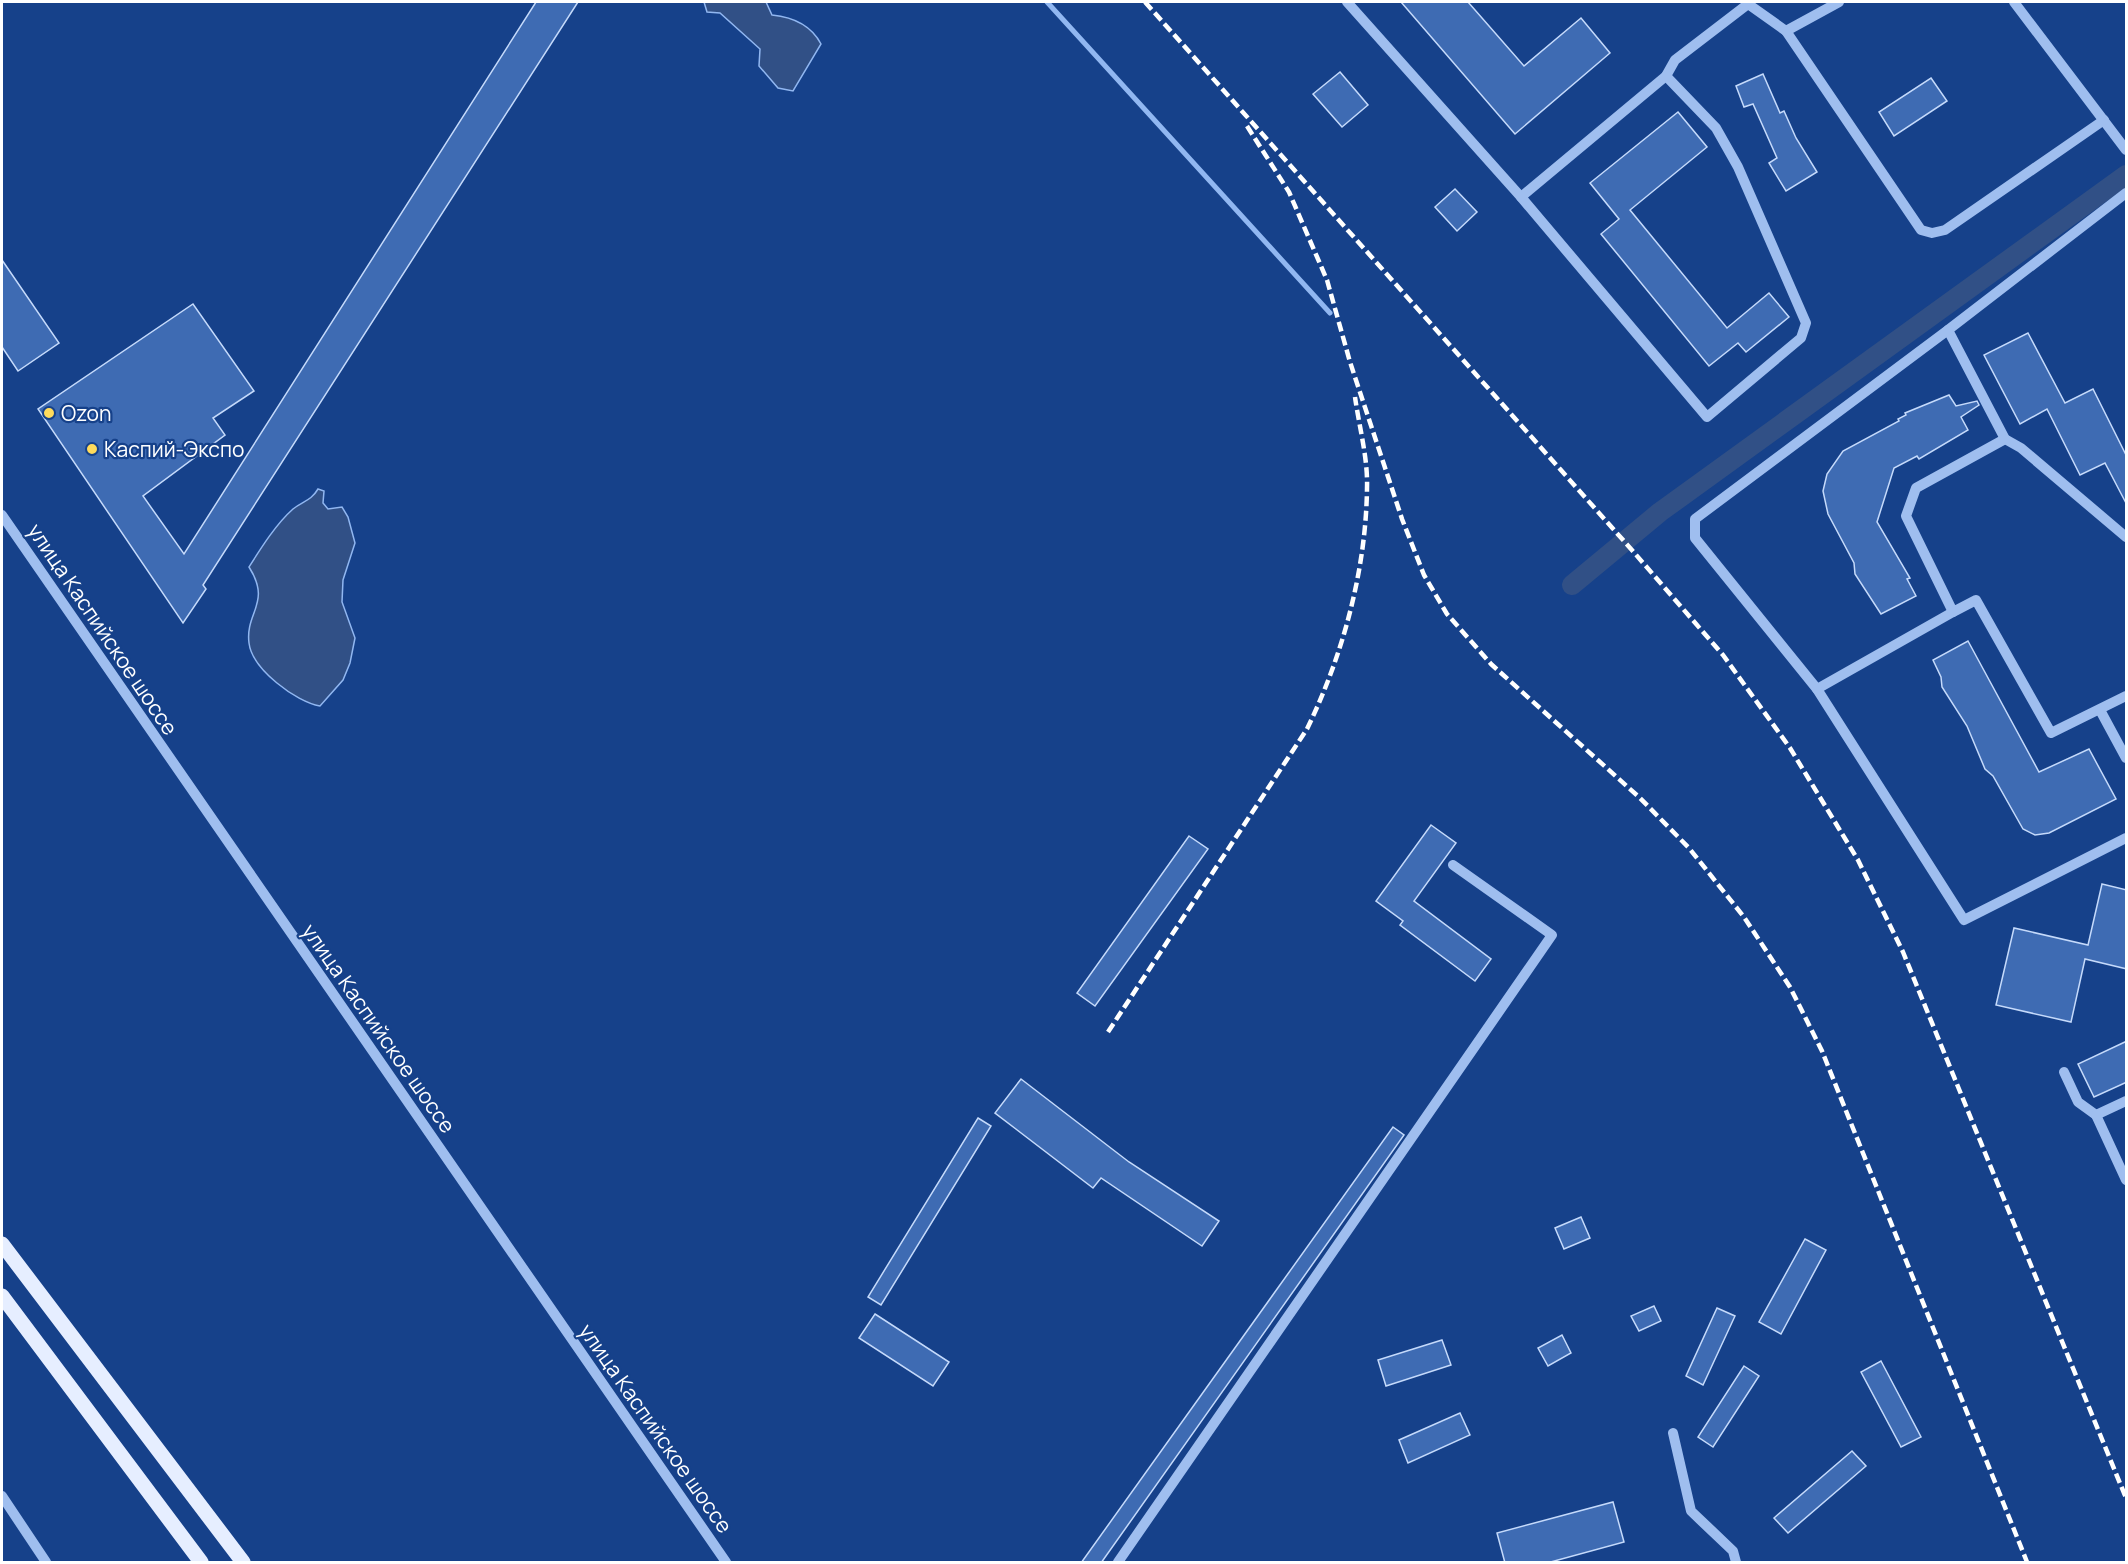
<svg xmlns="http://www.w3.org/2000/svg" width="2128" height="1564" viewBox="0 0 2128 1564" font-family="Manrope,sans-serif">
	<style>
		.water { fill: #315086; stroke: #91b7f1; stroke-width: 1.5 }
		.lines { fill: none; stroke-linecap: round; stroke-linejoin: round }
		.stream { stroke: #91b7f1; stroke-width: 5 }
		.canal { stroke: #315086; stroke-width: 20 }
		.building { fill: #3e6bb3; stroke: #c5dafb; stroke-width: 1.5 }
		.minor { stroke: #9fbeef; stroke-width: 10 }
		.major { stroke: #e6eeff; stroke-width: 15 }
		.rail { stroke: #fff; stroke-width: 4.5; stroke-dasharray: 10 4.5; stroke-linecap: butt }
		.poi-dot { fill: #ffdb5c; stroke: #16418a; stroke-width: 2 }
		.labels { text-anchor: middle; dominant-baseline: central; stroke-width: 4.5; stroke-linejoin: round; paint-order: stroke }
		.poi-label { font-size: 21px; fill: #fff; stroke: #16418a; text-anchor: start }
		.street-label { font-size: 21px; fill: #fff; stroke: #16418a }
	</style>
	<rect width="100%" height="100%" fill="#16418a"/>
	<g class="water">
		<path d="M704 2H766L772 15C792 17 811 25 821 44L793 91 778 88 759 66 760 49 720 13 707 12Z"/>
		<path d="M318 489 324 491 323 503 328 509 342 507 348 517 355 543 343 580 342 602 355 638 350 663 343 680 320 706C296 702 252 669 249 643 245 612 272 603 249 567 261 548 276 524 293 509 303 501 311 501 318 489Z"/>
	</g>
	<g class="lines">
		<path class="stream" d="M1047 2 1330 313"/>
		<path class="canal" d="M1572 585 1660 512 2126 175"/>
	</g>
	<g class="building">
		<path d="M536 2H578L203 585 206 589 183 623 38 409 193 304 254 391 213 418 225 435 143 496 184 554Z"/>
		<path d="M1401 2H1468L1524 66 1581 18 1610 53 1515 134Z"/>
		<path d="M1340 72 1368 105 1342 127 1313 94Z"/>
		<path d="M1763 74 1780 113 1784 111 1796 138 1817 172 1786 191 1769 163 1777 158 1753 104 1744 107 1736 86Z"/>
		<path d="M1931 78 1947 101 1894 136 1879 112Z"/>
		<path d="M1678 112 1707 147 1630 210 1727 328 1769 293 1789 317 1746 352 1738 343 1709 366 1601 234 1619 219 1590 183Z"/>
		<path d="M1455 189 1477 212 1457 231 1435 207Z"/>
		<path d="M2 260 59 343 18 371 2 347Z"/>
		<path d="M2028 333 2065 403 2093 389 2127 457V505L2105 463 2080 475 2047 409 2020 424 1984 355Z"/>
		<path d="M1949 395 1956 406 1977 401 1979 405 1961 417 1968 430 1919 459 1917 456 1894 468 1877 522 1910 578 1907 579 1916 596 1881 614 1855 574 1854 563 1828 514 1823 491 1827 474 1843 451 1899 421 1898 419 1906 415 1905 413Z"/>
		<path d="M1968 641 2039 772 2089 749 2116 799 2049 833 2035 835 2023 829 1993 776 1985 769 1967 726 1942 687 1941 677 1933 660Z"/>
		<path d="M1431 825 1456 843 1414 901 1491 959 1475 981 1400 925 1403 921 1376 901Z"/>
		<path d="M1189 836 1208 849 1095 1006 1077 993Z"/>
		<path d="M2102 884 2127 890V969L2085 959 2071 1022 1996 1005 2014 928 2088 945Z"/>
		<path d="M2127 1041V1082L2094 1097 2078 1064Z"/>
		<path d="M1021 1079 1129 1162 1219 1221 1202 1246 1101 1178 1093 1188 995 1113Z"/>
		<path d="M978 1118 991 1126 881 1305 868 1297Z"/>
		<path d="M1393 1127 1404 1135 1101 1563H1081Z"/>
		<path d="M1581 1217 1590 1238 1564 1249 1555 1228Z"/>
		<path d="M1805 1239 1826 1250 1781 1334 1759 1322Z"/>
		<path d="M1654 1306 1661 1321 1639 1331 1631 1316Z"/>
		<path d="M1717 1308 1735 1316 1703 1385 1686 1376Z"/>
		<path d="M875 1314 949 1362 933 1386 859 1338Z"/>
		<path d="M1562 1335 1571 1353 1548 1366 1538 1348Z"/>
		<path d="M1442 1340 1451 1365 1386 1386 1378 1360Z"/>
		<path d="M1881 1361 1921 1437 1901 1447 1861 1372Z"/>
		<path d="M1744 1366 1759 1376 1713 1447 1698 1437Z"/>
		<path d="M1460 1413 1470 1435 1408 1463 1399 1440Z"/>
		<path d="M1852 1451 1866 1466 1788 1533 1774 1518Z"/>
		<path d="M1613 1502 1624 1542 1547 1563H1505L1497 1533Z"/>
	</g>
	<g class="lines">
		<g class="minor">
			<path d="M1347 2 1521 197 1707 417 1801 338 1806 323 1738 167 1716 128 1666 76"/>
			<path d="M2014 2 2126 150"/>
			<path d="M1786 31 1921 230 1932 233 1945 230 2104 120"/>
			<path d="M2126 193 1948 330 2005 439 2021 448 2126 537"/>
			<path d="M1521 197 1666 76 1675 60 1748 4 1786 31 1839 2"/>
			<path d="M1948 330 1695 519V538L1817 689 1953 612"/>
			<path d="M2005 439 1916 488 1906 516 1953 612 1976 600 2051 733 2126 696"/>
			<path d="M2 515 726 1562"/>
			<path d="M1817 689 1964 920 2126 838"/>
			<path d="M2100 710 2126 758"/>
			<path d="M2064 1072 2078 1102 2096 1115"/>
			<path d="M2126 1101 2096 1115 2126 1180"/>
			<path d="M1673 1433 1691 1511 1733 1551 1736 1562"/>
			<path d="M2 1496 46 1562"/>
			<path d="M1118 1562 1552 935 1453 865"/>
		</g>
		<g class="major">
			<path d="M2 1244 243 1562"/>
			<path d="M2 1296 201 1562"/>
		</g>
		<g class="rail">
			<path d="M1145 2 1631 549 1723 655 1790 748 1858 860 1903 952 2126 1498"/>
			<path d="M1247 126 1289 192 1327 280 1350 362 1402 519 1424 575 1447 614 1491 664 1640 798 1689 848 1744 917 1790 987 1822 1051 2027 1562"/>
			<path d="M1108 1032 1307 729C1343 655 1366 570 1367 488 1368 458 1359 426 1355 397"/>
		</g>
	</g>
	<g class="poi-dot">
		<circle cx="49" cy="413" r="6"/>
		<circle cx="92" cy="449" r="6"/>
	</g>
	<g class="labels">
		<g class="poi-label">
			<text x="61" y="413">Ozon</text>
			<text x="104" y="449">Каспий-Экспо</text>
		</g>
		<g class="street-label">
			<text transform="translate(103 629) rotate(56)">улица Каспийское шоссе</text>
			<text transform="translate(379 1028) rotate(55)">улица Каспийское шоссе</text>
			<text transform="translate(656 1428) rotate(55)">улица Каспийское шоссе</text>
		</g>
	</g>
	<rect width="2128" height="1564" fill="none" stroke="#ffffff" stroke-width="6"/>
</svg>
